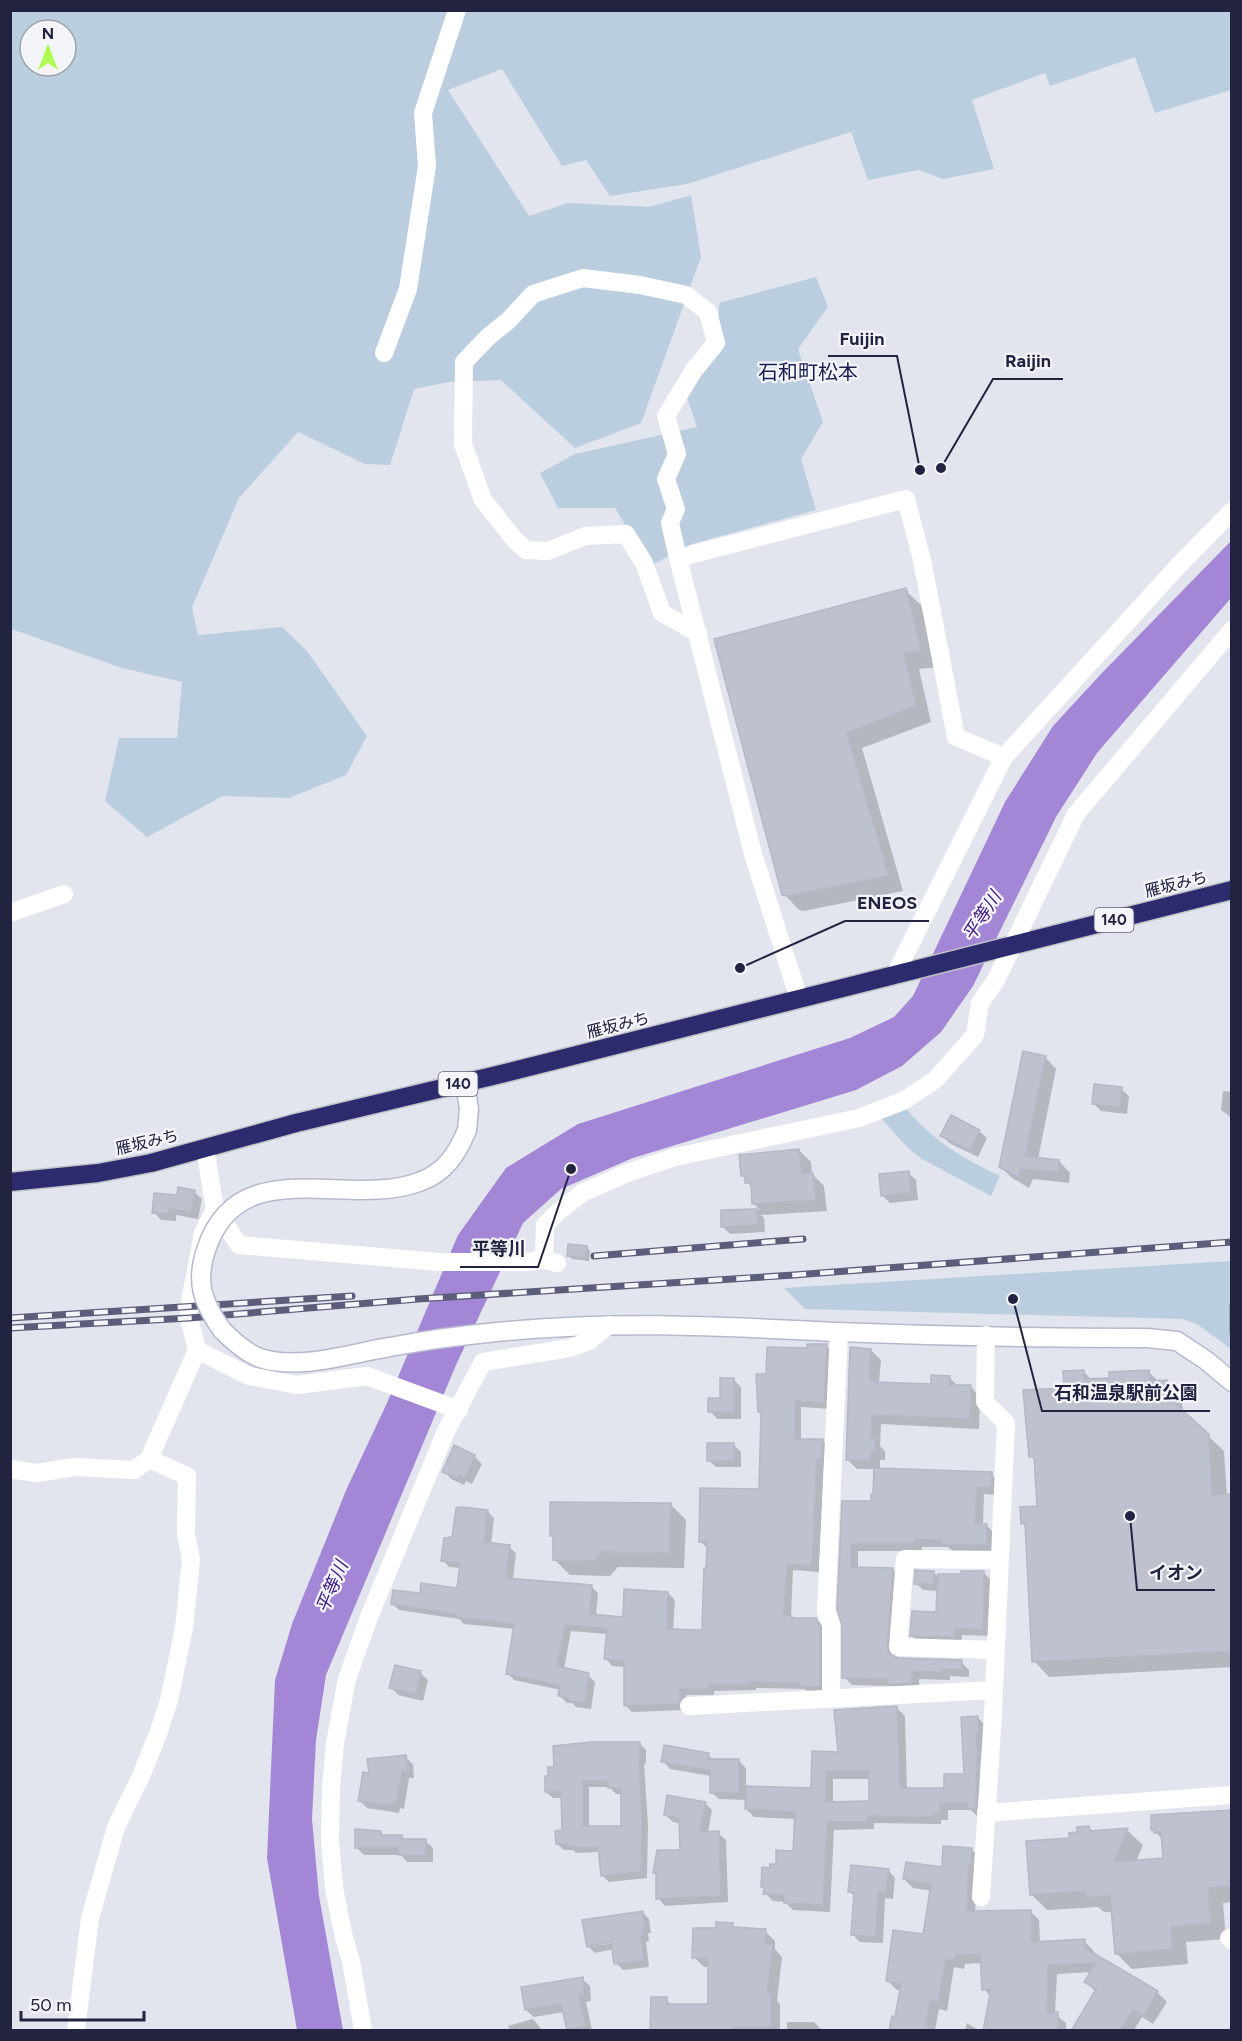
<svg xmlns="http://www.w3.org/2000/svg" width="1242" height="2041" viewBox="0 0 1242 2041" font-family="Figtree,'Noto Sans JP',sans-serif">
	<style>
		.green { fill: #bacee0; fill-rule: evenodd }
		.water { fill: #a387d6 }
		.shadow { fill: #0003; fill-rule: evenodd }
		.building { fill: #bec2ce; stroke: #b4b8c7; stroke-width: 1.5; fill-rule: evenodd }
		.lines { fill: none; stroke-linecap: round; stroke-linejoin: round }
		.secondary-casing { stroke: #b5b9ce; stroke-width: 21 }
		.highway-casing { stroke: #c1c1ca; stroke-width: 21 }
		.street { stroke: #fff; stroke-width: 18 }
		.secondary { stroke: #fff; stroke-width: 18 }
		.highway { stroke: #2b2b6e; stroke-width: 18 }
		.rail-casing { stroke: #5b5d7b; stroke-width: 7 }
		.rail { stroke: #f3f5f9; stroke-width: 4.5; stroke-dasharray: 14; stroke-linecap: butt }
		.secondary-bridge-casing { stroke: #b5b9ce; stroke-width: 21; stroke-linecap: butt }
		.secondary-bridge { stroke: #fff; stroke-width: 18 }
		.labels { text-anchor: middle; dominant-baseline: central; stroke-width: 4.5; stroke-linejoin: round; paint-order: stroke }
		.shield { fill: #f3f5f9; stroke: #606278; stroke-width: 1.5 }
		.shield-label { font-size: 15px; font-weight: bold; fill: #212340 }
		.street-label { font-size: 16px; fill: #212340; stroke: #f3f5f9 }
		.water-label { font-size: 18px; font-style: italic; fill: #3e1780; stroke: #f3f5f9 }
		.quarter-label { font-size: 20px; fill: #1b1d53; stroke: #f3f5f9 }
		.leader { fill: none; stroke: #212340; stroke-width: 2 }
		.callout-dot { fill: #212340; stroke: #f3f5f9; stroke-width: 2 }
		.callout-label { font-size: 18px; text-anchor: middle; font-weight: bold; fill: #212340; stroke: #f3f5f9; stroke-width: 4.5; stroke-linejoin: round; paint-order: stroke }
	</style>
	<rect width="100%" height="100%" fill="#e2e5ed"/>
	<g class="green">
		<path d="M11 11H1231V90L1155 113 1135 57 1050 86 1045 73 972 100 994 169 943 179 919 170 868 180 851 132 687 184 610 196 586 160 562 166 502 69 448 90 529 216 568 203 649 207 691 195 701 257 641 423 575 448 501 380 449 382 414 389 390 465 365 464 298 432 239 498 192 607 198 635 282 627 307 651 367 736 346 775 289 798 223 796 147 837 105 801 119 738H177L182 682 122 668 11 629ZM30 30H66V66H30Z"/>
		<path d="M816 277 828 307 798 349 823 422 801 459 816 510 692 544 650 566 615 508H558L540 473 575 454 697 427 686 395 718 354 719 303Z"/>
		<path d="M905 1107C930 1139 964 1159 1000 1176L991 1196 922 1159 907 1147 879 1116Z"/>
		<path d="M1231 1261V1349L1197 1324 1182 1319 805 1309 784 1288Z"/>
	</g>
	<path class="water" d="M1231 541V598L1097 753 1056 817 973 986 941 1032 902 1066 856 1090 633 1158 561 1189 523 1223 456 1365 326 1675 316 1740 312 1819 319 1896 343 2030H297L267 1858 275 1680 292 1624 347 1488 387 1403 458 1235 506 1168 578 1124 850 1038 894 1017 913 996 1005 802 1053 726 1101 674Z"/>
	<g class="shadow">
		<path d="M905 590 921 605 937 667 919 669 931 722 862 748 903 891 804 911 799 910 784 894 716 640Z"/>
		<path d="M1045 1057 1056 1069 1038 1159 1059 1161 1070 1173 1069 1183 1033 1179 1029 1188 1012 1178 1000 1166Z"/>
		<path d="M1121 1089 1129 1096 1127 1114 1101 1111 1094 1104Z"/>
		<path d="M1223 1091 1232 1092V1118L1221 1110Z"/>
		<path d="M979 1131 987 1138 978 1157 949 1143 942 1135Z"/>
		<path d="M799 1150 811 1162 812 1174 824 1186 827 1211 761 1215 764 1218 765 1232 730 1234 723 1227 722 1212 760 1210 753 1203 752 1188 743 1176Z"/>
		<path d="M908 1173 916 1180 918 1200 890 1203 883 1196Z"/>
		<path d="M194 1192 202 1199 198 1219 176 1215V1221L161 1220 154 1212 178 1197Z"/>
		<path d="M586 1247 590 1251 589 1261 572 1259 569 1256Z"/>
		<path d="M1229 1305H1232V1336L1229 1334Z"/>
		<path d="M827 1346 833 1353 831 1409 801 1407V1441L822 1440 829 1447 827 1465H824L819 1572 793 1570 791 1617 793 1619H816L823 1626 826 1693 808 1692 805 1689 756 1688V1690L714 1691V1695H686L685 1710 632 1712 625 1705 626 1667 612 1666 606 1659 608 1634 571 1631 564 1669 588 1675 595 1682 591 1709 576 1707 572 1703H567L560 1696 561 1690 514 1680 508 1673 515 1629 464 1624 459 1619 399 1610 392 1603 459 1590 461 1568 449 1567 443 1560 454 1539 487 1511 494 1518 491 1545 509 1547 516 1553 513 1580 592 1587 598 1593 596 1616 624 1618 668 1593 675 1600 673 1631H704L707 1548 700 1541 761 1491 762 1414 759 1411 767 1375 809 1350Z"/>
		<path d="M871 1350 881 1360 879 1383 932 1386 949 1377 958 1386 971 1387 980 1397 979 1429 881 1424 880 1446 885 1451V1460H880V1470L991 1474 1000 1482 999 1495 984 1494 983 1526H987L995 1534V1552L952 1551 948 1547H922V1551H858V1569H892L901 1577 895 1658 961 1662 969 1670V1677L950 1676V1680L919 1679V1691L896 1692 891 1686 852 1685 844 1677V1502L873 1503 875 1496 876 1469H857L847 1459Z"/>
		<path d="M1083 1371 1092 1380 1111 1379 1148 1371 1159 1382 1167 1381 1182 1397 1183 1412 1224 1451 1227 1496H1232V1667L1049 1677 1034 1661 1026 1527 1022 1523 1038 1507 1036 1461 1031 1456 1066 1389Z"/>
		<path d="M734 1380 741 1387V1419H717L710 1411 721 1400Z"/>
		<path d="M734 1445 741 1452V1467H716L708 1460Z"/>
		<path d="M474 1456 482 1464 472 1484 466 1481 464 1485 451 1479 444 1471Z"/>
		<path d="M670 1504 686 1520 684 1568 618 1567 610 1576 570 1575 554 1559 555 1538 551 1535Z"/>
		<path d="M933 1572 940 1578 984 1573 991 1580 990 1636 962 1635 961 1644 919 1643 912 1636 938 1613 939 1591 923 1590 916 1583Z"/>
		<path d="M420 1673 428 1680 423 1701 398 1695 391 1687Z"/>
		<path d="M897 1708 905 1716 907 1790 945 1789 966 1775 977 1717 985 1725 983 1816H977L971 1810H948V1820H941V1824L874 1823V1829L834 1830 830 1912 793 1910 785 1902 773 1901 765 1893V1890L762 1887 771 1869 795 1852 796 1819 754 1817 746 1809 747 1800 719 1799 711 1792V1776L670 1769 663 1761 708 1755 714 1760H738L746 1768V1787L812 1789 814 1752 839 1753ZM833 1779H871V1803H833Z"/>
		<path d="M639 1743 646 1750V1764L644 1763 648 1826 647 1878 609 1882 602 1875 600 1852 576 1853 573 1850H564L557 1844 563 1832V1798H553L546 1792 549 1777 556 1768ZM589 1787H609L616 1794H623L622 1828H589Z"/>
		<path d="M405 1757 413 1764 414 1778H409L404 1809 400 1808 399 1813 367 1808 360 1800 371 1775Z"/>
		<path d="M705 1803 712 1810 708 1833H718L726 1840 728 1902 665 1906 658 1898 657 1875 654 1872 681 1851V1824L673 1822 665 1815Z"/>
		<path d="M1232 1811V1902L1223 1903 1226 1939 1186 1942 1188 1964 1132 1969 1116 1953 1113 1912H1104L1098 1907 1047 1910 1031 1894 1071 1840 1089 1827 1093 1832 1127 1830 1143 1845 1136 1862 1164 1860 1163 1840 1153 1829Z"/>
		<path d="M381 1833 384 1836H402L406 1841H425L433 1848V1862H407L401 1855H364L357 1848Z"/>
		<path d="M971 1849 980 1858 977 1873 975 1913 1030 1911 1039 1920 1040 1943 1084 1941 1093 1950 1094 1955 1158 1993 1167 2002 1153 2024 1142 2017 1134 2030H1073L1096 1992 1086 1982 1092 1972 1057 1974 1055 2014 1066 2023V2030H984L991 1997 984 1989 982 1963 965 1964 964 1969 954 1967 947 2011 939 2009 935 2030H890L896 2019 901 1990H897L888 1981 925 1936 932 1891 913 1888 904 1879 943 1869Z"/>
		<path d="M888 1870 895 1878 893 1899 885 1898 883 1943 860 1942 853 1935 855 1897 850 1892Z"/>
		<path d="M642 1912 649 1919 651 1933H648L649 1941 646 1942 649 1967 623 1970 616 1963 614 1949 595 1953 588 1946ZM618 1939 619 1942 591 1947V1944Z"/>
		<path d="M732 1925 737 1929 765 1931 775 1941V1949L782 1957 777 2001 780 2004V2030H652L666 1999 673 2006H710V1967H704L694 1957 717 1930Z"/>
		<path d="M582 1979 590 1986 591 2001 586 2002 592 2030H569L564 2012 534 2017 526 2010Z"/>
		<path d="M533 2019 542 2030H510L508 2026Z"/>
		<path d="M787 2022H814L822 2030H787Z"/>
		<path d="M967 2023 978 2030H965Z"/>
	</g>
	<g class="building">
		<path d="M906 588 922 651 904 653 916 706 847 733 889 876 788 896 782 895 714 639Z"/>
		<path d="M1023 1051 1046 1056 1025 1156 1059 1160 1058 1172 1021 1169 1018 1177 999 1167Z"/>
		<path d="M1094 1084 1122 1087 1120 1107 1092 1104Z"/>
		<path d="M951 1115 980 1130 970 1150 940 1136Z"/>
		<path d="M799 1149 802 1173H813L816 1200 752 1204 751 1183H745V1176H741L739 1155Z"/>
		<path d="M909 1171 911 1193 881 1196 879 1174Z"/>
		<path d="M178 1187 195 1190 191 1212 169 1209V1214L152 1213 154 1193 177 1195Z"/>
		<path d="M757 1209 758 1225 721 1227V1210Z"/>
		<path d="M568 1244 587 1246 586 1258 567 1256Z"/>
		<path d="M807 1344H827L824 1403 795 1401V1439H823L822 1451 821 1459H817L812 1566 787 1564 784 1615 792 1616V1618H816L820 1627V1687L800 1686V1683L750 1682V1684H708V1689H680V1699L678 1704 624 1706V1662L604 1659 607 1628 565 1625 557 1666 589 1673 585 1703 568 1701V1698L558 1696 560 1685 506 1674 514 1624 455 1617 456 1614 391 1604 393 1590 420 1593 421 1583 457 1588 460 1563 441 1561 444 1538 452 1537 456 1508 461 1507 488 1510 484 1542 510 1545 506 1578 592 1585 590 1614 623 1617 624 1589 668 1592 667 1629 702 1630 704 1568H706L707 1542H699L700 1488 759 1489 761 1412H758L756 1374H766L767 1347 807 1348Z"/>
		<path d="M850 1347 871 1349 870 1380H875V1382L931 1384V1375L950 1376 949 1385H971L970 1419 872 1415 871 1439H875V1451H871V1460H846Z"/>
		<path d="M1084 1370V1379L1109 1378V1372L1149 1370 1150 1381 1167 1380 1168 1397 1209 1434 1212 1495 1232 1494V1651L1032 1662 1025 1523 1021 1524 1020 1507 1037 1506 1034 1456 1029 1457 1023 1390 1064 1388 1063 1371Z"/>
		<path d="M720 1378H734V1412H708V1398H720Z"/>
		<rect x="707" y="1443" width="27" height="18"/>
		<path d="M454 1445 475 1455 465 1478 459 1475 457 1478 442 1472Z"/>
		<path d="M874 1468 992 1472V1487H977L975 1524H987V1545L942 1544V1540L915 1539 914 1544H851V1567L893 1568 887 1646 888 1653 898 1658 962 1660V1670L942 1669V1672L912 1671 911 1683 887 1684V1679L842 1678V1625L837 1609 842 1501H871V1494H873Z"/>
		<path d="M550 1502 671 1503 669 1553 602 1552 594 1561 553 1560V1536H550Z"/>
		<path d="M915 1570 934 1571V1584H914Z"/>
		<path d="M961 1571H984L983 1630 955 1628 954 1637 910 1636 912 1611 936 1612 938 1574H961Z"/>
		<path d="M395 1665 421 1671 416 1694 389 1688Z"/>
		<path d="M897 1706 900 1788H944V1774H964L961 1717 978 1716 979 1734H976L978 1757H977L976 1808 968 1809 967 1803H940V1813H933V1817L867 1816V1822H827L823 1905 784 1903V1895L763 1894 764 1888 761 1887 762 1867 770 1868V1864H776V1850L793 1851 795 1812 745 1809 746 1786 811 1788 812 1751 838 1752 834 1710ZM826 1771H869V1801L826 1802Z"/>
		<path d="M592 1742H640V1758H639L642 1818 641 1872 601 1876 598 1847H568V1844H556L555 1831 562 1830 561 1792H545V1776H548V1767H554L553 1746ZM583 1781H608V1788H621V1826H583Z"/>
		<path d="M664 1745 709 1753 708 1759H739V1793H710V1770L661 1762Z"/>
		<path d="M406 1755 408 1771H402L397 1803 393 1802 392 1806 358 1801 363 1772 369 1773 367 1759Z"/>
		<path d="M667 1795 706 1802 700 1832 719 1831 721 1896 656 1899V1873H653L657 1850H680L679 1818 664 1815Z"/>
		<path d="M1232 1810V1886L1208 1888 1211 1923 1171 1927 1173 1949 1115 1954 1110 1896 1086 1897V1891L1030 1895 1026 1841 1069 1838V1833L1077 1832V1827L1089 1826 1090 1831 1128 1828 1114 1862 1163 1858 1161 1833H1154V1829L1151 1830V1815Z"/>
		<path d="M355 1829 381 1831V1835H402V1839H426V1855H398V1848H355Z"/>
		<path d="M943 1846 972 1848 971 1865H969L967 1911 1031 1910 1032 1942 1085 1939V1948L1158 1991 1144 2016 1133 2010 1120 2031H1071L1096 1989 1084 1982 1096 1963 1048 1965 1047 2013 1058 2012V2031H983L991 1989 982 1990 980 1954 956 1955 955 1960 946 1959 938 2002 930 2001 926 2025 929 2026V2031H889L892 2016 895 2017 901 1984 886 1981 893 1930 923 1934 931 1884 903 1879 906 1862 942 1867Z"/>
		<path d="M851 1865 889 1869 886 1892H878L876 1937 851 1935 854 1893 848 1892Z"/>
		<path d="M643 1911 645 1926 642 1927 644 1935H641L644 1961 614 1964 611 1942 587 1947 582 1920Z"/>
		<path d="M716 1922 733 1923V1927L766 1929 765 1944 773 1945 767 1993H771V2027H735V2031H650L651 1997H667V2004H708V1958H692L693 1928H716Z"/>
		<path d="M583 1977 584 1994 579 1995 586 2026 567 2030 561 2004 525 2010 521 1987Z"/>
	</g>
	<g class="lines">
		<defs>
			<g id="secondary">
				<path d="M465 1083 469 1109 467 1130"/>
				<path d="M222 1330C233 1341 246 1353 260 1358 299 1371 351 1353 390 1347 422 1341 455 1336 488 1333 606 1320 718 1326 836 1332 939 1336 1043 1338 1147 1338L1177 1341 1207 1361 1232 1382"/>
			</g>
			<path id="highway" d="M10 1182 98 1173 151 1163 296 1123 501 1074 1232 890"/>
		</defs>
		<use href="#secondary" class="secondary-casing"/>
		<use href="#highway" class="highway-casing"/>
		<g class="street">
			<path d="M384 353 408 289 427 166 423 113 457 10"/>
			<path d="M678 558 906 499 922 560 956 737 1004 757"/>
			<path d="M698 633 662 613 644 563 626 534 585 536 548 551 526 550 514 539 483 500 463 444 464 362 488 337 509 320 533 294 583 278 640 285 686 295 708 312 716 343 694 370 666 416 677 454 666 479 676 509 670 523 678 558 753 854 799 999"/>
			<path d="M10 913 64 894"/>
			<path d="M895 975 1004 757 1179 565 1232 511"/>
			<path d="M205 1149 215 1209 239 1245 439 1262H528L544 1260 557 1263"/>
			<path d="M215 1209 203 1233 189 1307V1318L197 1350 249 1376 297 1385 367 1376 459 1410"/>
			<path d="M544 1260 545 1225 558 1212 582 1193 627 1173 675 1157 859 1118 903 1101 935 1080 975 1035 980 1003 996 980 1076 814 1232 630"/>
			<path d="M10 1469 37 1473 74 1467 134 1470 149 1459 197 1350"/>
			<path d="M995 1650 898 1647 905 1559 1000 1560"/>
			<path d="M831 1698V1625L826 1611 839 1332"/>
			<path d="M689 1706 993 1690"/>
			<path d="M986 1813 1232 1795"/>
			<path d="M981 1897 993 1714 1006 1423 985 1402 986 1335"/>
			<path d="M1229 1938 1232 1940"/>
			<path d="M76 2030 90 1918 116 1827 141 1776 158 1734 169 1700 184 1628 191 1559 186 1535 187 1476 149 1459"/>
			<path d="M363 2030 351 1961 343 1934 334 1887 330 1840 331 1788 335 1743 347 1679 369 1617 446 1431 483 1362 570 1348 589 1341 609 1325"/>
		</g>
		<use href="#secondary" class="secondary"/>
		<use href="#highway" class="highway"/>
		<defs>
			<g id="rail">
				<path d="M594 1256 803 1239"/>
				<path d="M10 1318 352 1296"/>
				<path d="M10 1328 189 1318 418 1299 794 1275 1232 1242"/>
			</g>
		</defs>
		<use href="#rail" class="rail-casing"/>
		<use href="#rail" class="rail"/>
		<defs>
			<path id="secondary-bridge" d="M222 1330C203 1303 195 1283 206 1250 238 1150 347 1209 419 1182 445 1173 457 1154 467 1130"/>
		</defs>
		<use href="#secondary-bridge" class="secondary-bridge-casing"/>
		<use href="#secondary-bridge" class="secondary-bridge"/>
	</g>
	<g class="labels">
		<g class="shield">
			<rect x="1094.5" y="908" width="39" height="24" rx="4.5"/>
			<rect x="438.5" y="1072" width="39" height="24" rx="4.5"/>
		</g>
		<g class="shield-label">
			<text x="1114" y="920">140</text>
			<text x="458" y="1084">140</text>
		</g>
		<g class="street-label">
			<text transform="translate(1176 884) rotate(-14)">雁坂みち</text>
			<text transform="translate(618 1025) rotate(-14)">雁坂みち</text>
			<text transform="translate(147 1142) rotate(-13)">雁坂みち</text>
		</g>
		<g class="water-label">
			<text transform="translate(982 916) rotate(-57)">平等川</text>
			<text transform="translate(332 1587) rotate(-67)">平等川</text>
		</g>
		<g class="quarter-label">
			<text x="808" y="372">石和町松本</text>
		</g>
	</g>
	<path class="leader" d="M920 470L897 356H828M941 468L993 379H1063M740 968L845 921H929M571 1169L538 1267H460M1013 1299L1042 1411H1210M1130 1516L1137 1590H1215"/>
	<g class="callout-dot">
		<circle cx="920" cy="470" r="6"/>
		<circle cx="941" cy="468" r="6"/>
		<circle cx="740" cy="968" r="6"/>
		<circle cx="571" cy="1169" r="6"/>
		<circle cx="1013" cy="1299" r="6"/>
		<circle cx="1130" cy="1516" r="6"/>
	</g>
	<g class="callout-label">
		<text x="862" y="345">Fuijin</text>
		<text x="1028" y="367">Raijin</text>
		<text x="887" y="909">ENEOS</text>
		<text x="499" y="1255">平等川</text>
		<text x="1126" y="1399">石和温泉駅前公園</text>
		<text x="1176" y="1579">イオン</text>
	</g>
	<rect width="1242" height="2041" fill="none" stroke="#212340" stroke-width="24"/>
	<g transform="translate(48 48)"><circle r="28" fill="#f3f5f9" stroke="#9fa1af" stroke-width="1.5"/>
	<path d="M0-4.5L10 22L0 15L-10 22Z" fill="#affb53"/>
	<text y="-9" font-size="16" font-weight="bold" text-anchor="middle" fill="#212340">N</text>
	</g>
	<path d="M21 2011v9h123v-9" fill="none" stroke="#212340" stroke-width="3"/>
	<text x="30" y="2011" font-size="18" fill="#212340" stroke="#f3f5f9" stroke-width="4.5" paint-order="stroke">50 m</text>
</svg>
